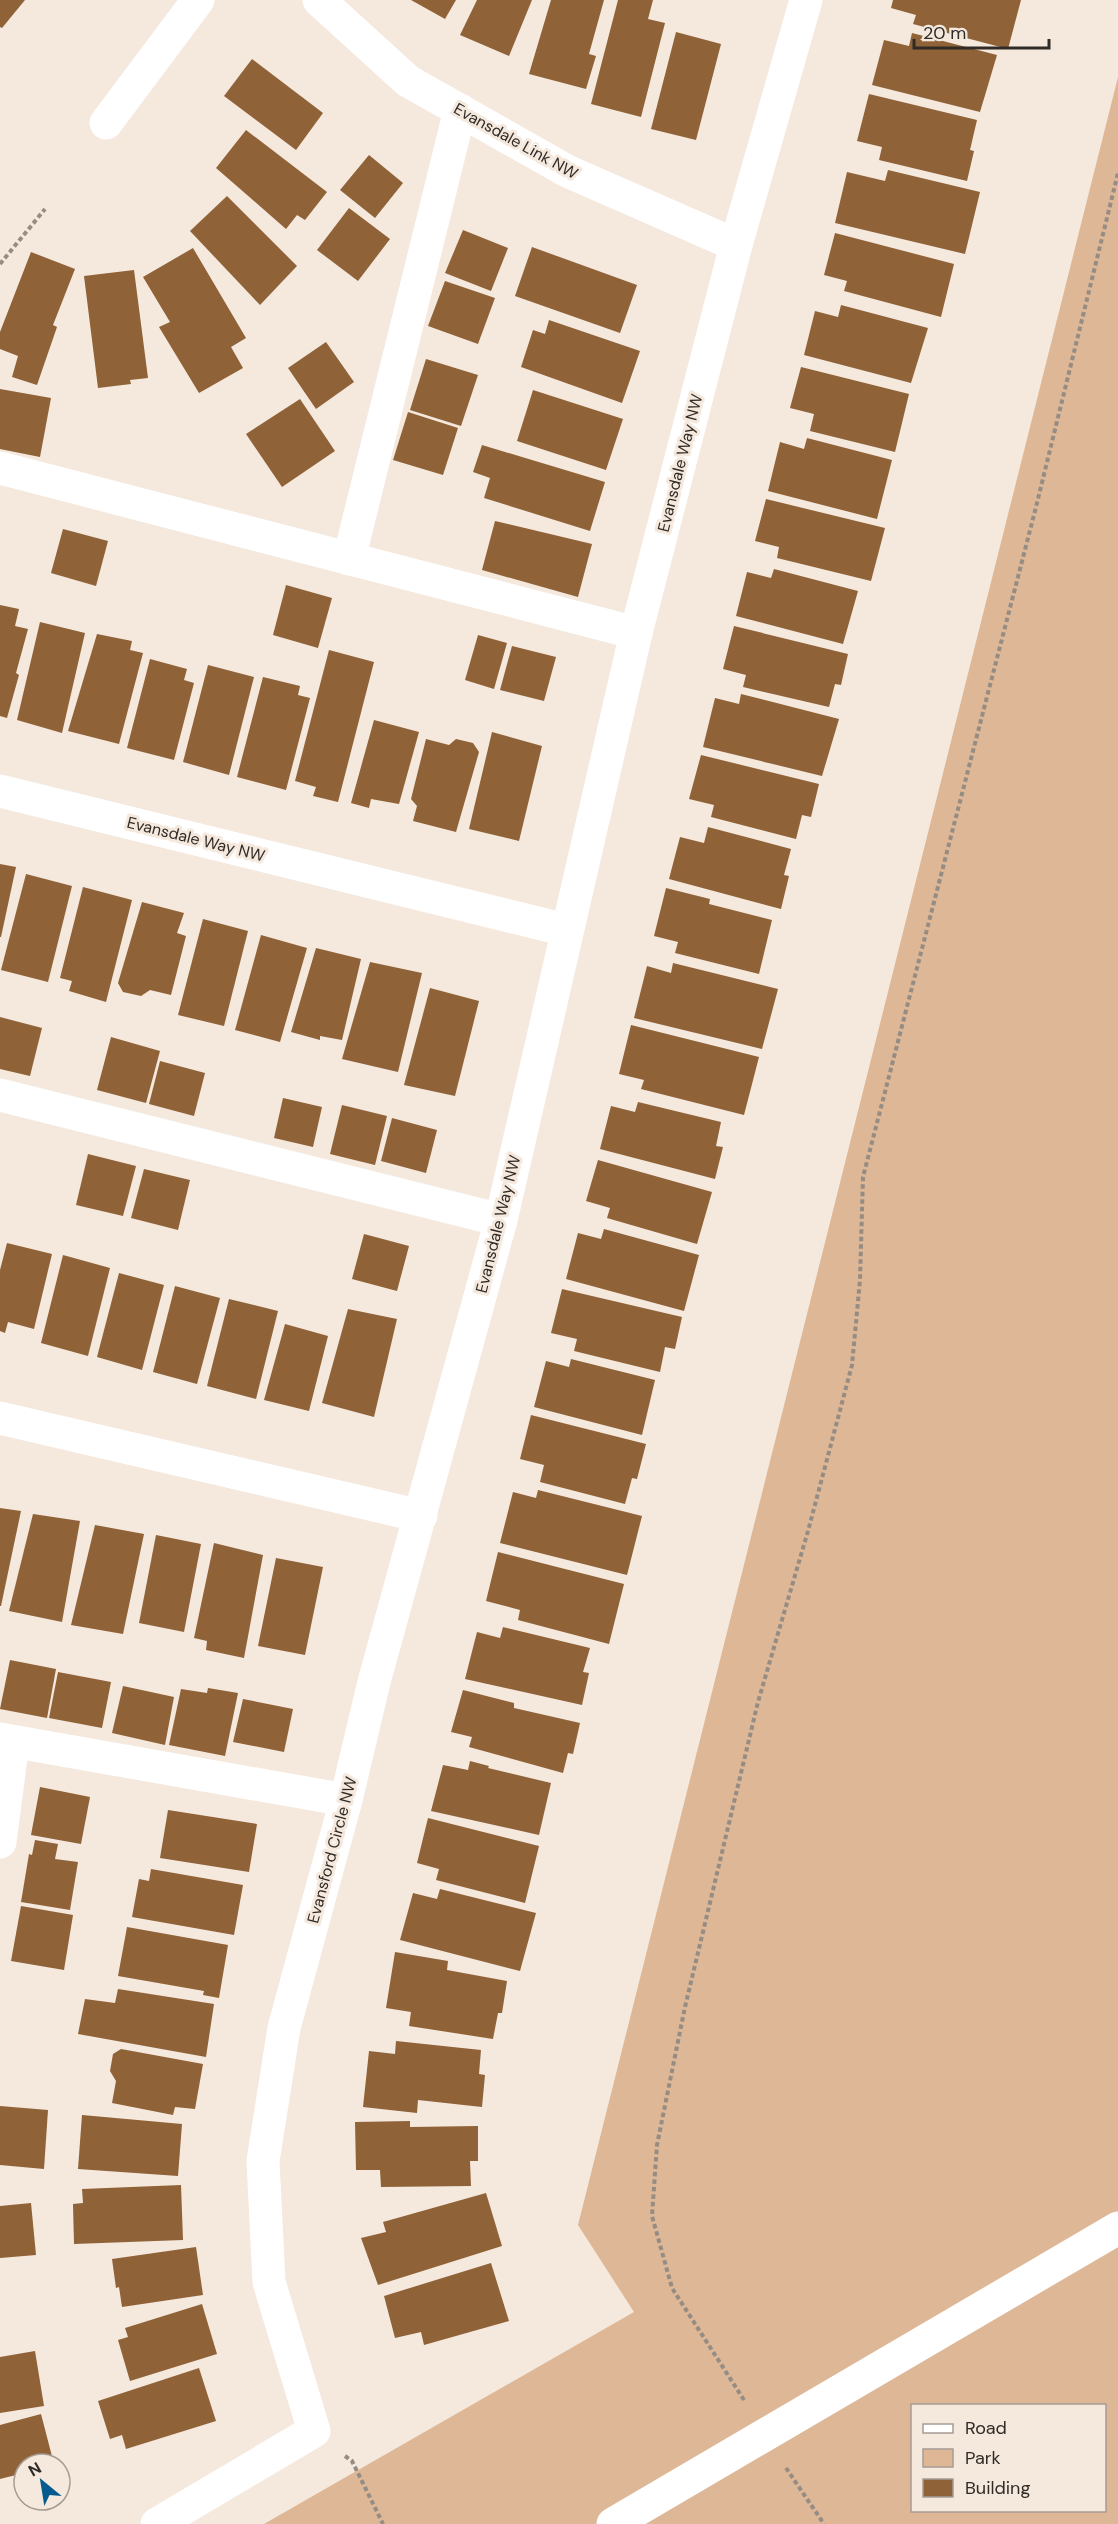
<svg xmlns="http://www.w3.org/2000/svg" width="1118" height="2524" viewBox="0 0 1118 2524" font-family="'DM Sans',sans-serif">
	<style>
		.green { fill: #deb796; fill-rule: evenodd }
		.building { fill: #8f6238 }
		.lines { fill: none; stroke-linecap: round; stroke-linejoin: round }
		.path { stroke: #958c84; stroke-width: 4; stroke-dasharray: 4.5 3; stroke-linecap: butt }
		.minor { stroke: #fff; stroke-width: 33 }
		.labels { text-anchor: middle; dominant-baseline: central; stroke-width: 6; stroke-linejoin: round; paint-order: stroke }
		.street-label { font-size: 16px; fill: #302b27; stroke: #f5e8dd }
	</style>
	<rect width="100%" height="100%" fill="#f5e8dd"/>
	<path class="green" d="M1118 77V2524H264L634 2312 578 2225ZM912 2406H1104V2510H912Z"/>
	<g class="building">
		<path d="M0 0H25L2 28 0 27Z"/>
		<path d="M411 0H456L445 19Z"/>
		<path d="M477 0H532L509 56 460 35Z"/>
		<path d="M551 0H604L589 54 596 56 586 89 529 74Z"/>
		<path d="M618 0H653L648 19 665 23 641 117 591 104Z"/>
		<path d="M893 0H1021L1008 49 913 24 916 15 891 8Z"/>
		<path d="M676 32 721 44 696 140 651 129Z"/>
		<path d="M912 33 997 55 980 112 872 85 884 40 909 46Z"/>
		<path d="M252 59 323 113 296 150 224 96Z"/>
		<path d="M869 94 977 120 970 150 974 151 967 181 879 160 882 147 857 141Z"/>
		<path d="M246 130 327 192 305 220 297 215 286 229 216 168Z"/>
		<path d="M369 155 403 183 375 218 340 190Z"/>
		<path d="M888 170 980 192 965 254 835 223 847 172 885 181Z"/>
		<path d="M227 196 297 266 260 305 190 231Z"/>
		<path d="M349 208 390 239 358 281 317 250Z"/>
		<path d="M463 230 508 248 491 291 445 273Z"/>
		<path d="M835 233 954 264 941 317 844 291 847 281 824 275Z"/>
		<path d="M532 247 637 285 620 333 515 296Z"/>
		<path d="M193 248 246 338 231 347 243 368 199 393 159 327 170 322 143 277Z"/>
		<path d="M31 252 75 269 53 325 57 327 37 385 12 377 18 356 0 349V332Z"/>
		<path d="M134 270 148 378 130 380 131 384 98 388 84 276Z"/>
		<path d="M445 281 495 298 478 344 428 326Z"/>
		<path d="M841 305 928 328 911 383 804 355 815 311 838 317Z"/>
		<path d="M549 320 640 351 622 403 521 367 533 330 545 334Z"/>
		<path d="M326 342 354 382 316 409 288 368Z"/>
		<path d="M426 359 478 375 461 426 410 410Z"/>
		<path d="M801 367 909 394 895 452 810 431 814 414 790 408Z"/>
		<path d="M0 389 51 398 40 457 0 449Z"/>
		<path d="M533 390 623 419 606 470 517 441Z"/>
		<path d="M300 399 335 451 282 487 246 434Z"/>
		<path d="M408 412 458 428 443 475 393 460Z"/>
		<path d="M807 438 892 460 877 519 768 491 780 442 804 449Z"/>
		<path d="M482 445 605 482 590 531 484 498 490 478 473 472Z"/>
		<path d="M766 499 885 528 871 581 777 558 779 547 755 541Z"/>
		<path d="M495 521 592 544 578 597 482 570Z"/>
		<path d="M63 529 108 541 96 586 51 573Z"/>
		<path d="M774 569 858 591 843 644 736 616 747 572 771 578Z"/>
		<path d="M286 585 332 598 318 648 273 635Z"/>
		<path d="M0 605 19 609 15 626 28 629 16 673 19 675 7 718 0 716Z"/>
		<path d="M40 622 85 633 62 733 17 720Z"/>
		<path d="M734 626 848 654 841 685 835 684 829 707 743 687 746 675 723 669Z"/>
		<path d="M97 634 132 641 130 650 143 653 119 744 68 731Z"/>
		<path d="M478 635 507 643 494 689 465 680Z"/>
		<path d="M512 646 556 657 544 701 500 690Z"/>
		<path d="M329 650 374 662 338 802 313 796 316 787 295 781Z"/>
		<path d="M150 659 187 669 184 680 194 683 174 760 127 748Z"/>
		<path d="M208 665 254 677 229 775 183 762Z"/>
		<path d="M263 677 300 686 298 695 310 698 286 790 237 777Z"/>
		<path d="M741 694 839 719 822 776 703 747 715 698 739 704Z"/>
		<path d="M374 720 419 732 399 804 371 799 369 808 351 803Z"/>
		<path d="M492 732 542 746 519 841 469 829Z"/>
		<path d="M426 739 449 745 456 739 473 743 479 752 456 832 413 821 417 806 411 799Z"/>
		<path d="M701 755 819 784 811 817 802 815 796 839 711 817 714 805 689 799Z"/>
		<path d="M708 827 791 849 784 875 789 876 781 909 669 879 680 837 704 843Z"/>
		<path d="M0 864 16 867 1 937H0Z"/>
		<path d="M26 874 72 886 48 982 1 970Z"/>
		<path d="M83 887 132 900 106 1002 69 991 72 981 60 978Z"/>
		<path d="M666 888 710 899 709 904 772 920 759 974 675 953 678 942 654 936Z"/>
		<path d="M142 902 184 913 177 933 186 936 171 995 150 990 141 996 123 992 118 983Z"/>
		<path d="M203 919 248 931 224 1026 178 1015Z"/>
		<path d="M261 935 307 948 280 1042 235 1030Z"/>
		<path d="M316 948 361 959 342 1040 320 1036V1040L291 1032Z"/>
		<path d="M370 962 422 973 398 1072 342 1059Z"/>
		<path d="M673 963 778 989 762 1049 634 1018 647 966 671 973Z"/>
		<path d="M430 988 479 1001 455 1096 404 1085Z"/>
		<path d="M0 1017 42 1028 30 1076 0 1069Z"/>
		<path d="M631 1025 759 1057 744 1115 641 1089 644 1080 619 1074Z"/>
		<path d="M111 1037 160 1051 146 1103 97 1090Z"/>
		<path d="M160 1061 205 1073 194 1116 149 1104Z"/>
		<path d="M283 1098 322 1107 313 1147 274 1138Z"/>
		<path d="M638 1102 721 1122 716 1146 723 1147 715 1179 600 1149 611 1106 635 1112Z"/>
		<path d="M342 1105 387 1116 375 1165 330 1154Z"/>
		<path d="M392 1118 437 1130 426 1173 381 1161Z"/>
		<path d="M88 1154 136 1166 123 1216 76 1205Z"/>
		<path d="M598 1160 712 1192 697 1244 607 1218 610 1208 586 1201Z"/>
		<path d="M144 1169 190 1180 178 1230 131 1218Z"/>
		<path d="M604 1229 699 1255 684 1311 566 1279 578 1233 601 1239Z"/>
		<path d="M364 1234 409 1246 397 1291 352 1279Z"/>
		<path d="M7 1243 52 1254 34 1329 8 1322 5 1333 0 1331V1270Z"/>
		<path d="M63 1255 110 1268 88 1356 41 1343Z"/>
		<path d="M119 1273 164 1285 142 1370 97 1357Z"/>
		<path d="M175 1286 220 1298 197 1384 153 1372Z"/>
		<path d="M562 1289 682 1317 675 1349 665 1347 660 1372 574 1351 577 1339 551 1333Z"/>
		<path d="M229 1299 278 1311 256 1399 207 1386Z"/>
		<path d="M348 1309 397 1319 374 1417 322 1403Z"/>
		<path d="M285 1324 328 1336 309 1411 264 1400Z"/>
		<path d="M571 1359 655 1380 642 1435 534 1407 546 1361 569 1367Z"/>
		<path d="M531 1415 646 1444 637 1479 632 1478 625 1504 540 1482 544 1465 520 1459Z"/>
		<path d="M538 1490 642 1516 627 1575 500 1543 513 1492 536 1498Z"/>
		<path d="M0 1508 21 1511 1 1606H0Z"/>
		<path d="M33 1514 80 1521 62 1622 9 1611Z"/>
		<path d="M95 1525 144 1534 123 1634 71 1625Z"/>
		<path d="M156 1535 201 1544 184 1632 139 1623Z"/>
		<path d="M214 1543 263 1555 244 1658 206 1650 207 1641 194 1638Z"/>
		<path d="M498 1552 624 1584 609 1644 518 1620 520 1610 486 1601Z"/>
		<path d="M276 1558 323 1567 305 1655 258 1646Z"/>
		<path d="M503 1627 590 1648 583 1672 589 1673 582 1705 465 1679 477 1632 500 1638Z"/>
		<path d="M10 1660 56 1669 47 1718 0 1709Z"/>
		<path d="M58 1672 111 1682 102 1728 49 1718Z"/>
		<path d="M123 1686 174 1697 165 1745 112 1733Z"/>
		<path d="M208 1688 238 1693 225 1756 169 1745 181 1689 207 1693Z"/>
		<path d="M463 1690 514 1703V1708L580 1723 573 1754 568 1753 563 1773 469 1747 472 1737 451 1732Z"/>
		<path d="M243 1699 293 1709 284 1752 233 1742Z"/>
		<path d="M470 1761 489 1766 488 1768 551 1783 539 1835 431 1811 443 1765 468 1770Z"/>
		<path d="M40 1787 90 1797 81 1844 31 1835Z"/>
		<path d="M168 1810 257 1824 249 1872 160 1858Z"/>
		<path d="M428 1818 539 1846 525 1903 436 1880 439 1869 417 1863Z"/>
		<path d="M35 1840 58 1844 55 1859 78 1862 70 1910 21 1902 29 1854 32 1855Z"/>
		<path d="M151 1869 243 1885 234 1935 132 1917 139 1879 149 1881Z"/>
		<path d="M440 1889 536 1913 520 1971 400 1940 413 1893 437 1899Z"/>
		<path d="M21 1906 73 1915 64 1970 11 1961Z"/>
		<path d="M127 1927 228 1945 219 1998 203 1995 204 1991 118 1976Z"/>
		<path d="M395 1952 448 1961 447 1970 507 1981 502 2013H498L493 2039 409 2026 411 2012 386 2008Z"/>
		<path d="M118 1989 214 2004 206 2057 78 2034 85 1999 115 2003Z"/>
		<path d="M396 2041 481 2050 479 2074 485 2075 482 2107 418 2100 417 2113 363 2107 369 2051 395 2054Z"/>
		<path d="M121 2049 203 2064 195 2109 175 2107 173 2115 112 2103 116 2081 110 2071 113 2054Z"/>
		<path d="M0 2106 48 2110 44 2169 0 2165Z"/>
		<path d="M82 2115 182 2124 178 2176 78 2169Z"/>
		<path d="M410 2121V2127L478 2126V2161H470L471 2186 381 2187 380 2170H356L355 2122Z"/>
		<path d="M181 2185 183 2240 74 2244 73 2204 83 2203 82 2189Z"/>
		<path d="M486 2193 502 2246 378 2285 361 2238 386 2232 383 2222Z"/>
		<path d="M31 2203 36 2255 0 2258V2206Z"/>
		<path d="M196 2247 203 2295 122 2307 119 2287 116 2288 112 2259Z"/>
		<path d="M491 2263 509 2321 424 2345 421 2332 395 2338 384 2296Z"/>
		<path d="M202 2304 217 2354 130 2381 118 2340 128 2337 125 2328Z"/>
		<path d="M35 2351 44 2406 0 2413V2357Z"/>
		<path d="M199 2368 216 2421 126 2449 122 2435 110 2439 98 2401Z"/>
		<path d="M41 2414 54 2464H24V2473L0 2479V2425Z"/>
	</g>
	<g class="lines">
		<g class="path">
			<path d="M0 264 45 209"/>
			<path d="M744 2400 672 2288 652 2216 657 2145 685 2007 758 1702 808 1531 852 1365 860 1280 863 1177 1035 511 1118 173"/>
			<path d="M345 2456 352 2461 383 2524"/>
			<path d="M786 2468 824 2524"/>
		</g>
		<g class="minor">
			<path d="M319 0 408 81 567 171 736 245"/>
			<path d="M106 123 198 0"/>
			<path d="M0 468 636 633"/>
			<path d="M349 559 460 110"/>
			<path d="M0 791 566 930"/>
			<path d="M0 1095 501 1220"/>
			<path d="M0 1418 421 1516"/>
			<path d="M0 1739 346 1800"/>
			<path d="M0 1842 13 1742"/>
			<path d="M157 2524 314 2431 269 2282 263 2161 284 2028 346 1800 374 1682 501 1220 636 633 736 245 806 0"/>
			<path d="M613 2524 1118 2228"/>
		</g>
	</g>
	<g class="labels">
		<g class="street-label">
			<text transform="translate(516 141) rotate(29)">Evansdale Link NW</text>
			<text transform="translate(680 463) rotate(-76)">Evansdale Way NW</text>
			<text transform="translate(196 839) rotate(14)">Evansdale Way NW</text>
			<text transform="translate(498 1224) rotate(-76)">Evansdale Way NW</text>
			<text transform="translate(332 1850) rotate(-75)">Evansford Circle NW</text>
		</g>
	</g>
	<rect x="911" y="2404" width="195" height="108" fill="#f5e8dd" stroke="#a69c94" stroke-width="1.5"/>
	<rect x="923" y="2424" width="30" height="9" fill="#ffffff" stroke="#a69c94" stroke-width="1.5"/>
	<text x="965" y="2434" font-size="18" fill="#302b27">Road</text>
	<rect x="923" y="2449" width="30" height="18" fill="#deb796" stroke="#a69c94" stroke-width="1.5"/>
	<text x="965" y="2464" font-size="18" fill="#302b27">Park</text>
	<rect x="923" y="2479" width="30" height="18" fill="#8f6238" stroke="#a69c94" stroke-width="1.5"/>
	<text x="965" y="2494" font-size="18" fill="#302b27">Building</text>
	<g transform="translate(42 2482) rotate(330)"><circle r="28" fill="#f5e8dd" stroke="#a69c94" stroke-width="1.5"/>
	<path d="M0-4.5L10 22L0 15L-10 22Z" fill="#035c8d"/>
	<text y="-9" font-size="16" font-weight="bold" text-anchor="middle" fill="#302b27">N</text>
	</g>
	<path d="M914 39v9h135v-9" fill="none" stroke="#302b27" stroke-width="3"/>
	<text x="923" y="39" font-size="18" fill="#302b27" stroke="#f5e8dd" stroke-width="4.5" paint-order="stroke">20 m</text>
</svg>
